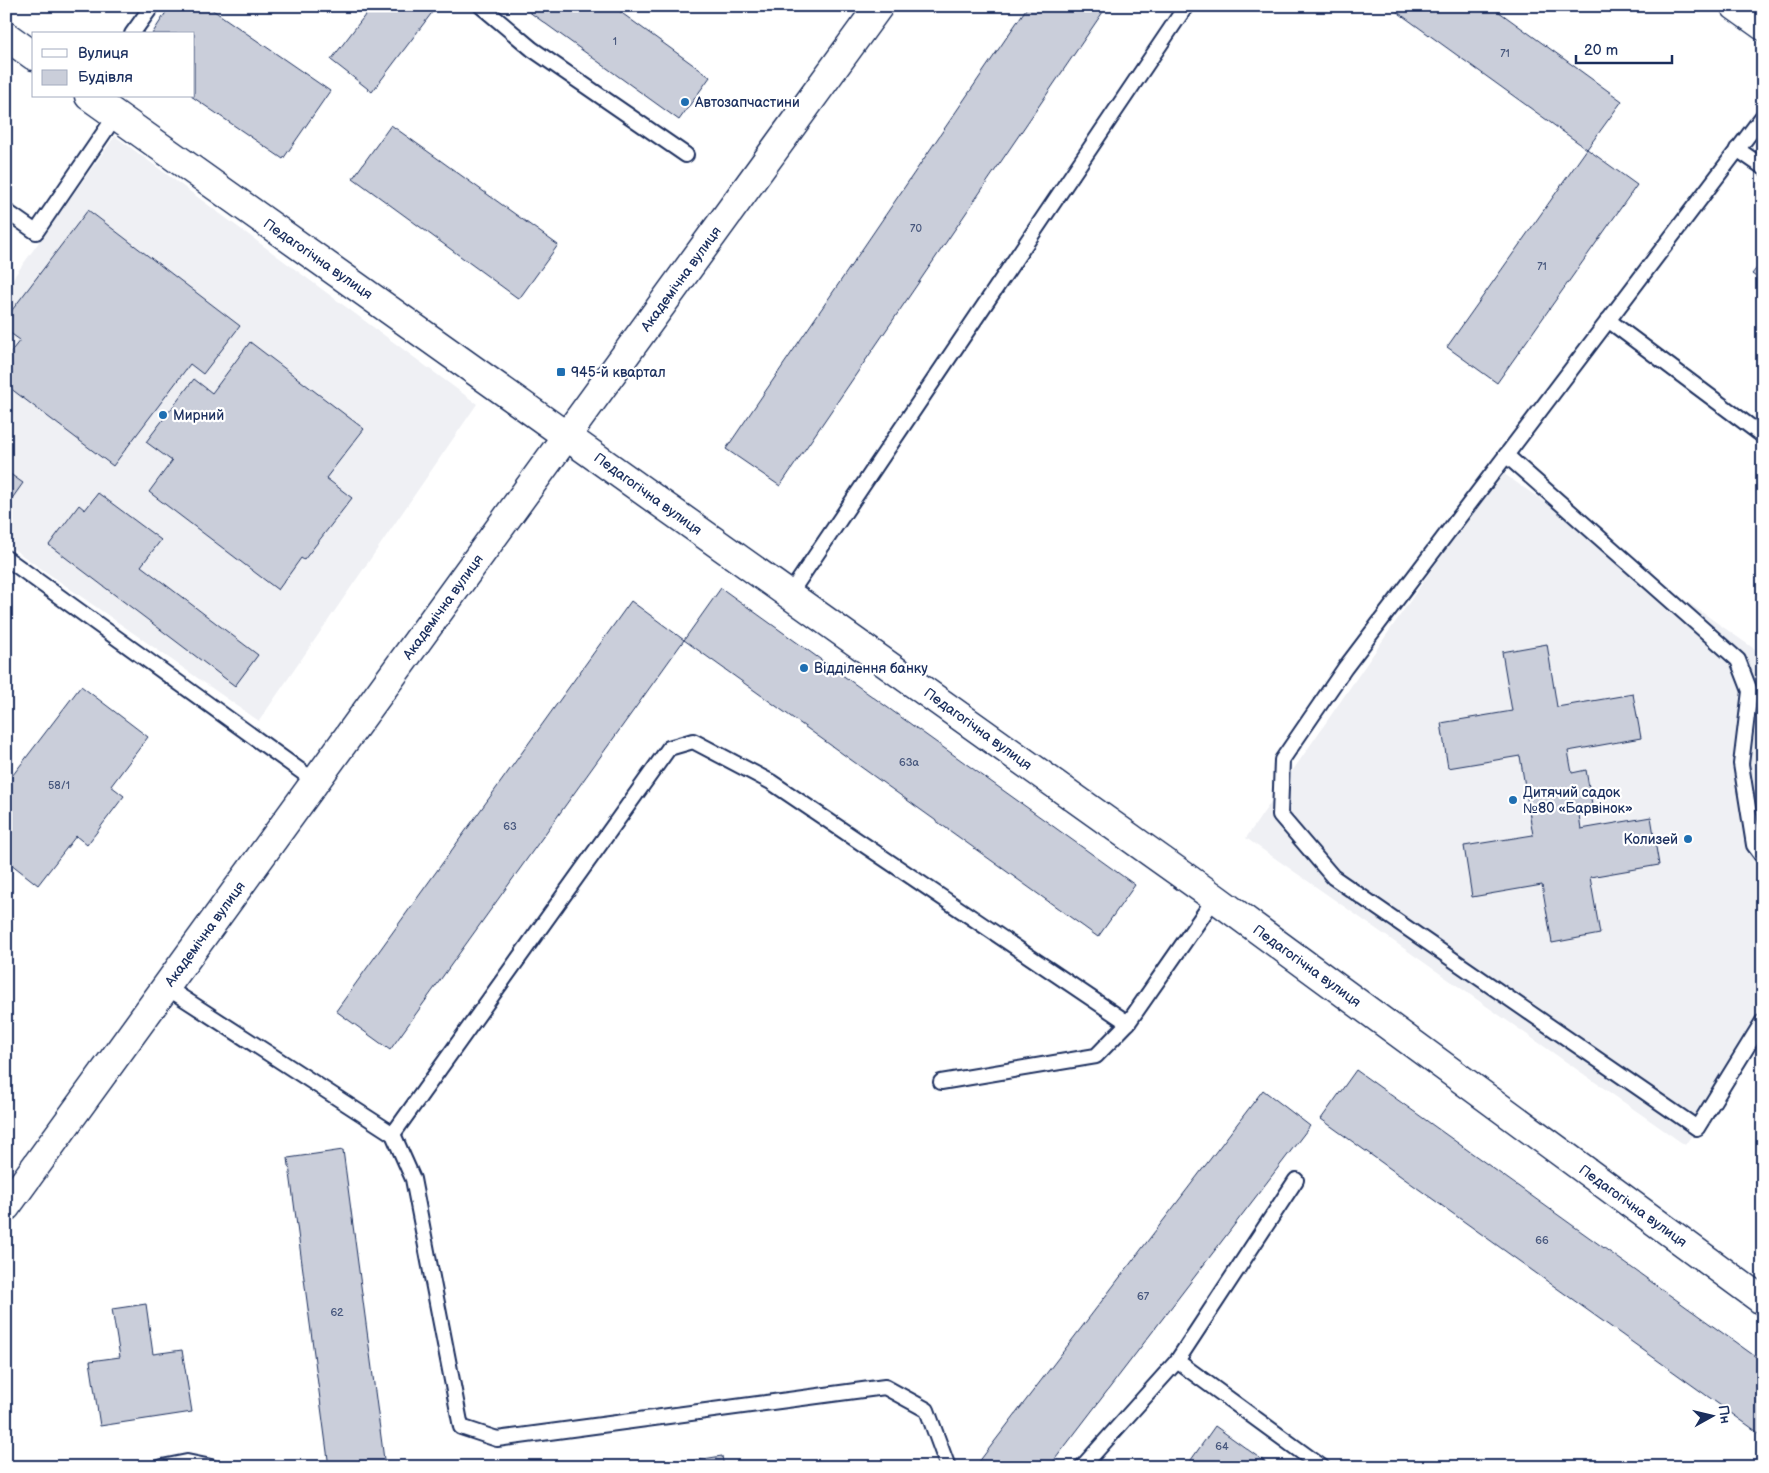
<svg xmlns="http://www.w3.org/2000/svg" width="1769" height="1473" viewBox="0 0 1769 1473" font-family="'Balsamiq Sans',sans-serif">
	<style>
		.built { fill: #eff0f4 }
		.building { fill: #caceda; stroke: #1b2f5e }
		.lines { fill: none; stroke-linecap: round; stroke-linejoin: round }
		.lane-casing { stroke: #1b2f5e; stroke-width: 18 }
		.street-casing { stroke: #1b2f5e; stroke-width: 31 }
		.secondary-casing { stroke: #1b2f5e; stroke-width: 31 }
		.lane { stroke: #fff; stroke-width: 14 }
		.street { stroke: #fff; stroke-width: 28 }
		.secondary { stroke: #fff; stroke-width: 28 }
		.poi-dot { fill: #1f6fb2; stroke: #fff; stroke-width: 2 }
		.labels { text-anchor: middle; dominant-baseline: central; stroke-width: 4.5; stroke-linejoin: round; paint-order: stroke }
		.number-label { font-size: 11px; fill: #47577d }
		.poi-label { font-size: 14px; fill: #1b2f5e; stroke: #fff; text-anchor: start }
		.street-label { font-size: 14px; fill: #1b2f5e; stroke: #fff }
	</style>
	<rect width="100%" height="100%" fill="#fff"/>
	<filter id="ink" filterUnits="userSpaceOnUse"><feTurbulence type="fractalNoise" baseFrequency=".02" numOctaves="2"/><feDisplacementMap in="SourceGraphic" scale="10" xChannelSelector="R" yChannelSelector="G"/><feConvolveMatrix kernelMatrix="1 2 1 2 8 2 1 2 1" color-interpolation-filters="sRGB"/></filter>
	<g filter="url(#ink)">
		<g class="built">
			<path d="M115 136 477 404 259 721 6 544V288Z"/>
			<path d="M1500 471 1763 655V787L1745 813 1763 826V1033L1685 1145 1246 838Z"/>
		</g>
		<g class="building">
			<path d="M170 6H207L330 91 283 159 191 96H194V34H152Z"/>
			<path d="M372 6H437L372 92 331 60Z"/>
			<path d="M521 6H612L710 77 679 120Z"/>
			<path d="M1028 6H1107L780 486 726 449Z"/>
			<path d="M1389 6H1491L1622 101 1587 149Z"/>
			<path d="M391 125 558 245 519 299 353 178Z"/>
			<path d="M1587 149 1637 185 1497 383 1447 347Z"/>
			<path d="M88 210 240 326 203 374 190 364 113 466 6 385V358L20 340 6 330V318Z"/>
			<path d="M1763 260V282L1752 274Z"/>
			<path d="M250 342 364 429 326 478 352 498 304 560 301 558 278 590 149 492 172 461 146 442 194 379 212 393Z"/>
			<path d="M6 471 23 483 6 507Z"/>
			<path d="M98 493 161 540 141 566 258 655 235 686 49 545 79 505 85 510Z"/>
			<path d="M721 588 1135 885 1098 937 684 640Z"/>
			<path d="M631 601 684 640 390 1050 336 1011Z"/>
			<path d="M1547 644 1557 707 1633 694 1641 738 1568 751 1572 773 1586 770 1592 805 1578 808 1581 829 1651 817 1659 865 1590 877 1600 934 1552 943 1542 885 1472 897 1464 846 1533 835 1520 756 1448 768 1441 723 1512 711 1502 652Z"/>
			<path d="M81 686 148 737 111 786 124 796 87 845 76 836 38 885 6 860V784Z"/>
			<path d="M1356 1070 1763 1362V1436L1321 1119Z"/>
			<path d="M1263 1090 1310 1126 1049 1467H975Z"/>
			<path d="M343 1150 385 1467H329L288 1158Z"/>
			<path d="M146 1304 153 1354 182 1350 192 1412 100 1426 90 1361 120 1357 112 1309Z"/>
			<path d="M1215 1426 1272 1467H1186Z"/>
			<path d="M722 1456 724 1467H652Z"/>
		</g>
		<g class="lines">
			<defs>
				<g id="lane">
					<path d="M481 6 532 49 686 155"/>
					<path d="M132 34 152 6"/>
					<path d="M1763 116 1345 668 1282 760 1280 815 1333 877 1697 1128 1763 1021"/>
					<path d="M1737 149 1763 167"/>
					<path d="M6 211 36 232 116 115"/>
					<path d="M1608 320 1763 436"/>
					<path d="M1506 455 1738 660 1750 691 1741 764 1754 845 1763 857"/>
					<path d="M6 558 316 782"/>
					<path d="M789 595 1186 6"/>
					<path d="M166 987 393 1134 413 1179 461 1427 497 1439 885 1387 927 1410 948 1467"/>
					<path d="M941 1082 1096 1056 1128 1023 1215 898"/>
					<path d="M393 1134 669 748 693 741 771 782 1128 1023"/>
					<path d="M1177 1361 1322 1467"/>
					<path d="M162 1467 187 1462 211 1467"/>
					<path d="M1082 1467 1177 1361 1296 1180"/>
				</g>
				<g id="street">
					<path d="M1735 6 1763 26"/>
					<path d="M6 36 34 56"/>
					<path d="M89 96 1215 898 1763 1301"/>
				</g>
				<path id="secondary" d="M6 1207 879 6"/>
			</defs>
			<use href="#lane" class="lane-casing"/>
			<use href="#street" class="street-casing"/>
			<use href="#secondary" class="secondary-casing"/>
			<use href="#lane" class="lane"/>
			<use href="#street" class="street"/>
			<use href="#secondary" class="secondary"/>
		</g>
	</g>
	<g class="poi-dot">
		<circle cx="685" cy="102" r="5"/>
		<rect x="556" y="367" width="10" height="10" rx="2.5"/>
		<circle cx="163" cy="415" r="5"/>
		<circle cx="804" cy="668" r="5"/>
		<circle cx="1513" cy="800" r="5"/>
		<circle cx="1688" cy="839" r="5"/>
	</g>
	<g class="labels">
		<g class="number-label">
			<text x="615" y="41">1</text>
			<text x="1505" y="53">71</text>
			<text x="916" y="228">70</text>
			<text x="1542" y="266">71</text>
			<text x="909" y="762">63а</text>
			<text x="59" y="785">58/1</text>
			<text x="510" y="826">63</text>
			<text x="1542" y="1240">66</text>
			<text x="1143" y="1296">67</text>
			<text x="337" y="1312">62</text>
			<text x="1222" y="1446">64</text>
		</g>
		<g class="poi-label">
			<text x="695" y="102">Автозапчастини</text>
			<text x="571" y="372">945-й квартал</text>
			<text x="173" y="415">Мирний</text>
			<text x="814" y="668">Відділення банку</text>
			<text x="1523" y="792">Дитячий садок<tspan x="1523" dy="16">№80 «Барвінок»</tspan></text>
			<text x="1678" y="839" text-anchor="end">Колизей</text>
		</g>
		<g class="street-label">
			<text transform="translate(318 259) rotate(35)">Педагогічна вулиця</text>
			<text transform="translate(681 279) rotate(-54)">Академічна вулиця</text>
			<text transform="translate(648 494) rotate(36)">Педагогічна вулиця</text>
			<text transform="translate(443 607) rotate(-54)">Академічна вулиця</text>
			<text transform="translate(978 729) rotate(36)">Педагогічна вулиця</text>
			<text transform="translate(205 934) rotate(-54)">Академічна вулиця</text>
			<text transform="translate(1307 966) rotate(36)">Педагогічна вулиця</text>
			<text transform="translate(1633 1206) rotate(36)">Педагогічна вулиця</text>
		</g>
	</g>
	<rect width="1769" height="1473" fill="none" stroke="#fff" stroke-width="25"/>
	<rect x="12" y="12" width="1744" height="1448" fill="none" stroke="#1b2f5e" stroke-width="2" filter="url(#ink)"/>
	<rect x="32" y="32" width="162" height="65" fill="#ffffff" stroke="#a4acbf"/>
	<rect x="42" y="49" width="25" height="8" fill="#ffffff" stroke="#a4acbf"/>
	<text x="78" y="58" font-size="15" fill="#1b2f5e">Вулиця</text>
	<rect x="42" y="70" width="25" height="15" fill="#caceda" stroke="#a4acbf"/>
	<text x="78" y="82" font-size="15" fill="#1b2f5e">Будівля</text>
	<g transform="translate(1712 1416) rotate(82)" stroke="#ffffff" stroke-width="4" paint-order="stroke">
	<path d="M0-4L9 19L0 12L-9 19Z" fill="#1b2f5e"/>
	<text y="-8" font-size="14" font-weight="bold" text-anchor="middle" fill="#1b2f5e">Пн</text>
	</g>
	<path d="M1576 55v8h96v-8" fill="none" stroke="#1b2f5e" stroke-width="2.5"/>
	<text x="1584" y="55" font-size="15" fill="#1b2f5e" stroke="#ffffff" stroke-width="4" paint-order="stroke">20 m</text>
</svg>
